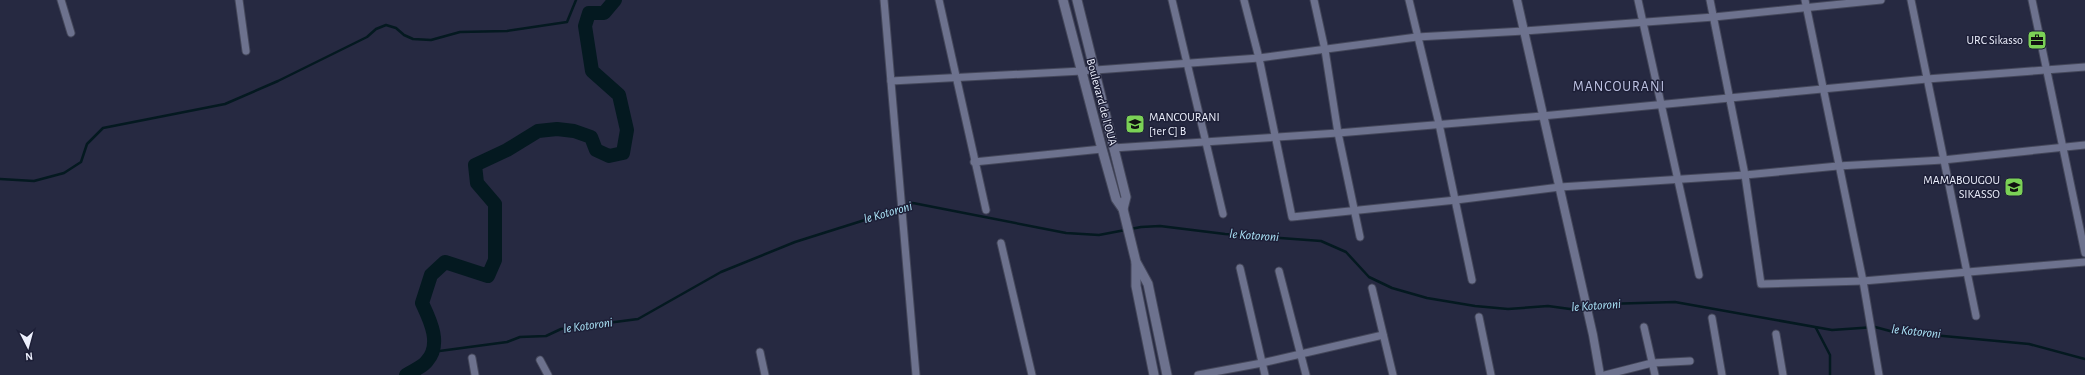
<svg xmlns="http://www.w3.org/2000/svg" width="2085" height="375" viewBox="0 0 2085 375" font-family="'Alegreya Sans',sans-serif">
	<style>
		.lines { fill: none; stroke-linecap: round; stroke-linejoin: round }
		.stream { stroke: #041920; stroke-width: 2.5 }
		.river { stroke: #041920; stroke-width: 14 }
		.minor-casing { stroke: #44475a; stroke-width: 9 }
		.tertiary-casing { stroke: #44475a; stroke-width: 10 }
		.secondary-casing { stroke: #44475a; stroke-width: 11 }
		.minor { stroke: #6d728e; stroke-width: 7 }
		.tertiary { stroke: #6d728e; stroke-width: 8 }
		.secondary { stroke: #6d728e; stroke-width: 9 }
		.labels { text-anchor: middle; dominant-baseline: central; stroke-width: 3; stroke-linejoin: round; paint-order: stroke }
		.poi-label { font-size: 12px; fill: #edf0fd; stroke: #1d1f37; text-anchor: end }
		.street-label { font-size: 12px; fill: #edf0fd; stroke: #1d1f37 }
		.water-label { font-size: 13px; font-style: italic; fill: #ade6fa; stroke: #1d1f37 }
		.quarter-label { font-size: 14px; letter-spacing: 1px; fill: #bfc4e4; stroke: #1d1f37 }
	</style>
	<rect width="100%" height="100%" fill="#262941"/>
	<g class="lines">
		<g class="stream">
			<path d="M0 179 34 181 64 173 81 162 87 144 103 128 225 104 278 81 367 37 376 29 386 25 396 28 404 35 413 39 431 40 460 32 507 31 567 22 576 0"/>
			<path d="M1816 328 1830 355V375"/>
			<path d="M432 352 507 342 520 337 546 336 561 329 638 319 721 272 795 242 887 213 913 203 1066 233 1099 235 1141 227 1160 226 1225 234 1321 241 1346 252 1369 277 1392 288 1427 298 1475 306 1508 309 1548 306 1570 309 1605 304 1675 302 1832 330 1875 327 1890 331 2029 344 2085 359"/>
		</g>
		<path class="river" d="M406 375C412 371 423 367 427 361 442 344 430 320 422 303L431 275 445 262 488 276 495 260V204L477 183 475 165 507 150 538 131 557 129 574 131 591 137 596 150 609 156 623 153 627 130 619 95 592 71 585 26 589 13H604L615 0"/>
		<defs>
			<g id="minor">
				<path d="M61 0 71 33"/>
				<path d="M239 0 246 51"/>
				<path d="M884 0 916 375"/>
				<path d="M939 0 986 210"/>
				<path d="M1172 0 1223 214"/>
				<path d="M1244 0 1259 58 1292 217 1456 200 1560 187 1745 175 1838 166 1943 160 2085 145"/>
				<path d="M1314 0 1325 50 1338 133 1360 237"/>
				<path d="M1409 0 1439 124 1472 280"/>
				<path d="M1638 0 1699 275"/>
				<path d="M1710 0 1745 175 1761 284 1863 281 2085 262"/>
				<path d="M1805 0 1863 281 1879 375"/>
				<path d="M1911 0 1976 316"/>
				<path d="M2032 0 2085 253"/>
				<path d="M891 81 1082 71 1259 58 1417 37 1524 31 1714 17 1881 0"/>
				<path d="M1113 148 1338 133 1542 116 1927 79 2085 67"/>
				<path d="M974 162 1102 149"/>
				<path d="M1001 243 1032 375"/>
				<path d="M1240 268 1265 375"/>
				<path d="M1279 271 1306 375"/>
				<path d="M1372 288 1393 375"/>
				<path d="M1479 317 1491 375"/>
				<path d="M1712 318 1722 375"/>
				<path d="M1644 327 1655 375"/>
				<path d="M1776 334 1783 375"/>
				<path d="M760 352 765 375"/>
				<path d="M472 358 475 375"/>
				<path d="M540 360 548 375"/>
				<path d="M1198 375 1262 363 1383 335"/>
				<path d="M1605 375 1652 363 1690 361"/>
			</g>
			<path id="tertiary" d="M1517 0 1593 335 1600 375"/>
			<g id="secondary">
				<path d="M1063 0 1102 149 1116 199 1123 209"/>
				<path d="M1077 0 1126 197 1123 209 1136 262 1148 284 1167 375"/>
				<path d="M1136 263V286L1154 375"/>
			</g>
		</defs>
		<use href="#minor" class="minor-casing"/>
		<use href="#tertiary" class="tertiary-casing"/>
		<use href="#secondary" class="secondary-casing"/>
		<use href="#minor" class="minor"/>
		<use href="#tertiary" class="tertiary"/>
		<use href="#secondary" class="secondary"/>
	</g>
	<defs>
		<symbol id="office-square" viewBox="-11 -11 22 22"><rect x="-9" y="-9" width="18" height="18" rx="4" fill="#7bd156" stroke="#1d1f37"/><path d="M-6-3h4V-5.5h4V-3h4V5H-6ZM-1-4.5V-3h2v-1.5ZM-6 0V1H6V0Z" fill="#111"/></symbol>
		<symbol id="school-square" viewBox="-11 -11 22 22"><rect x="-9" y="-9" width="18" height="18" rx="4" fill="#7bd156" stroke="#1d1f37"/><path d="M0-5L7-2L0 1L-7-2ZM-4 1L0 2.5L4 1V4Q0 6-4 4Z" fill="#111"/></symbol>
	</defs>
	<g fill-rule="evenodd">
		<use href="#office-square" x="2026" y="29" width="22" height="22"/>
		<use href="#school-square" x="1124" y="113" width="22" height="22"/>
		<use href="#school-square" x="2003" y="176" width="22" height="22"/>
	</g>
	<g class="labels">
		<g class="poi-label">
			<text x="2023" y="40">URC Sikasso</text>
			<text x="1149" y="117" text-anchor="start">MANCOURANI<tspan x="1149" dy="14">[1er C] B</tspan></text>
			<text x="2000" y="180">MAMABOUGOU<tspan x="2000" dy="14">SIKASSO</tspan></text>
		</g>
		<g class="street-label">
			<text transform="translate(1102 102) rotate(75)">Boulevard de l'OUA</text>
		</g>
		<g class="water-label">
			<text transform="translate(888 213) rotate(-16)">le Kotoroni</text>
			<text transform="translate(1254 236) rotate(4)">le Kotoroni</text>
			<text transform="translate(1596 306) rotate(-4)">le Kotoroni</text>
			<text transform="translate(588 326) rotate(-8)">le Kotoroni</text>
			<text transform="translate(1916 332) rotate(6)">le Kotoroni</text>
		</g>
		<g class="quarter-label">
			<text x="1619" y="87">MANCOURANI</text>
		</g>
	</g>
	<g transform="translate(28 347) rotate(174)" stroke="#1d1f37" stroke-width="3" paint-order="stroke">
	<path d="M0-3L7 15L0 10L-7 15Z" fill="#edf0fd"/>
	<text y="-6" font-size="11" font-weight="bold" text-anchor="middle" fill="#edf0fd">N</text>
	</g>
</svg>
